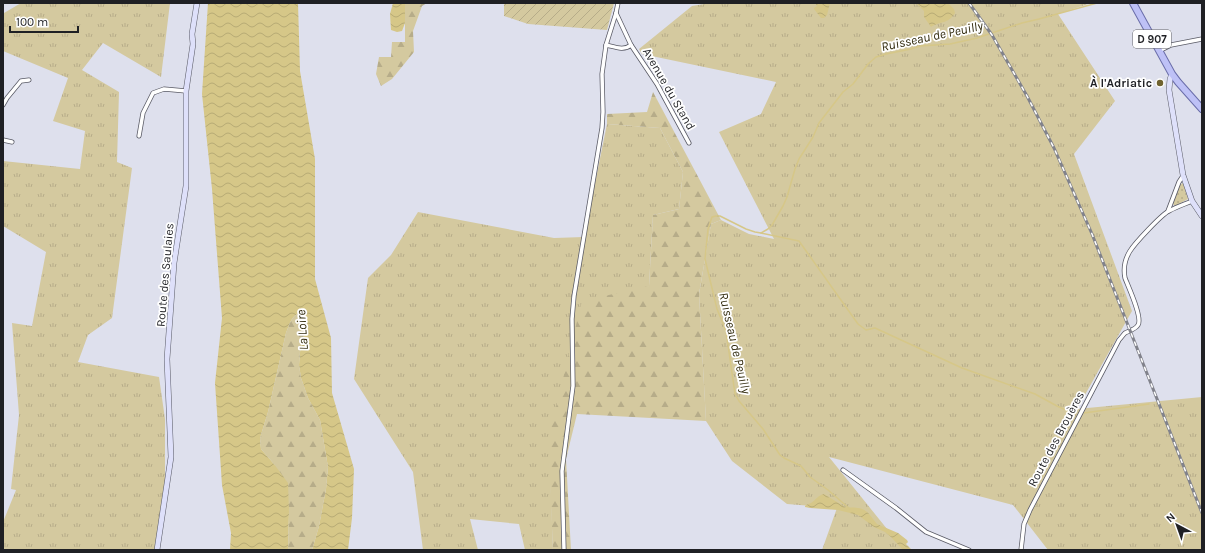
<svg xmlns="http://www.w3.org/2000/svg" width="1205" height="553" viewBox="0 0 1205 553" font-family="Karla,sans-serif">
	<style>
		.grass { fill: url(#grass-tufts) }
		.forest { fill: url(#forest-firs) }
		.park { fill: url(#park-dots) }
		.garden { fill: url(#garden-furrows) }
		.water { fill: url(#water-waves) }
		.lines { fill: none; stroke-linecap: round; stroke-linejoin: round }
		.stream { stroke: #d6c788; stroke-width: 1.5 }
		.street-casing { stroke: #595a65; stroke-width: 5 }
		.secondary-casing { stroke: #595a65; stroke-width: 6 }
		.primary-casing { stroke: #6a6da9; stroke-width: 8 }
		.street { stroke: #fff; stroke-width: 3.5 }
		.secondary { stroke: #dee0fa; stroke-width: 5 }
		.primary { stroke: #bec1f6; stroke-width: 6 }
		.rail-casing { stroke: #81828b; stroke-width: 3 }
		.rail { stroke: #fff; stroke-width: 1.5; stroke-dasharray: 4.5; stroke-linecap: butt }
		.poi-dot { fill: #706330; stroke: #fff; stroke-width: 1.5 }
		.labels { text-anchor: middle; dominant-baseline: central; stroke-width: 3.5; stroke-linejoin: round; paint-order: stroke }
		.shield { fill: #fff; stroke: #626366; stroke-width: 1 }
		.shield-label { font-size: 11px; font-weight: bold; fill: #1f2024 }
		.poi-label { font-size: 12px; font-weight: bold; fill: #1f2024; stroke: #fff; text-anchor: end }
		.street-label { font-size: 12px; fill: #1f2024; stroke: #fff }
		.water-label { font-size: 13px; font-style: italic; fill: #312a0d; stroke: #fff }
	</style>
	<defs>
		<pattern id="grass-tufts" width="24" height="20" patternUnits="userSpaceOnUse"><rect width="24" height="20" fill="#d4c99f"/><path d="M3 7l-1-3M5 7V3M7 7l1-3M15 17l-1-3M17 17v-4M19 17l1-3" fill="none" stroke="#b6ac89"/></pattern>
		<pattern id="forest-firs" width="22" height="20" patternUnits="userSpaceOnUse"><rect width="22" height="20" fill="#d4c99f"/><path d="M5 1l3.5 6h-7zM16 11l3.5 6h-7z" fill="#b6ac89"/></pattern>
		<pattern id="park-dots" width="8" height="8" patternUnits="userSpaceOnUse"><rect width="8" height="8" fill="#d4c99f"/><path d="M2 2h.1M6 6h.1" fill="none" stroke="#b6ac89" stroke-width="1.8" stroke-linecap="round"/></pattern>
		<pattern id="garden-furrows" width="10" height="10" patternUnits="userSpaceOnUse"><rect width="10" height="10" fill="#d4c99f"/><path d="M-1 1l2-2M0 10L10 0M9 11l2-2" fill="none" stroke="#b6ac89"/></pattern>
		<pattern id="water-waves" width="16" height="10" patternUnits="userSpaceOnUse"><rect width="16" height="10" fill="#d6c788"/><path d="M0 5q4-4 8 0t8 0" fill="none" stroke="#b7ab75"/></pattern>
	</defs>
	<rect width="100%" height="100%" fill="#dee0ed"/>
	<g class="grass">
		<path d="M21 3H170L161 77 103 43 82 70 119 92 117 162 132 168 112 318 88 335 78 362 159 377 165 419V482L155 550H3V522L16 490 11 489 19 415 12 323 32 326 46 252 3 226V161L80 169 85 131 53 121 68 78 3 51V17L4 13Z"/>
		<path d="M710 3H1087L1088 4 1058 14 1115 101 1074 154 1132 311 1077 409 1202 397V550H1048L1013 505 829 457 904 550H822L837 508 787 504 732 461 706 421 699 294 711 224 721 220 749 234 774 239 719 132 761 114 776 82 642 54 639 49 692 6Z"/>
		<path d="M607 124 660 128 683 172 679 209 653 215 649 286 549 440 553 550H525L519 524 470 519 478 550H423L413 472 354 379 368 278 391 255 418 212 554 238 584 237Z"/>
	</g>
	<g class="forest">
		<path d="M405 3H427L422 6 413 31 414 52 392 79 381 86 376 74 379 57H391L392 42H405Z"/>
		<path d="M653 92 721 220 711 224 699 294 706 421 577 414 566 459 571 550H553L548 440 582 301 649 286 653 215 679 209 683 172 660 128 607 124V114L647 112Z"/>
		<path d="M299 313 305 317 307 323 300 352 299 365 301 378 308 398 320 420 328 467 326 489 319 526 312 550H288L289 512 274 464 261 449 260 438 268 412 286 333C289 326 291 316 299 313Z"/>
	</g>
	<path class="park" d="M1183 183 1188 199 1175 206 1173 204 1180 185Z"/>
	<path class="garden" d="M504 3H614L607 30 528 24 504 16Z"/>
	<g class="water">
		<path d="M208 3H298L300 71 315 159V279L331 338 332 393 354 469 352 518 348 550H312L319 526 326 489 328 467 320 420 308 398 301 378 299 365 300 352 307 323 305 317 299 313C291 316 289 326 286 333L268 412 260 438 261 449 274 464 288 483 289 512 288 550H230L231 533 222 485 215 383 222 318 212 189 202 94Z"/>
		<path d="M393 3H405V23L402 31 397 32 391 30 390 14Z"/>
		<path d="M815 3H830L827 15 824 18H821L814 9V8L817 6Z"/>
		<path d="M916 3H948L954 9 955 13C947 25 942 20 931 27L924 17V11Z"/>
		<path d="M824 494 845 507C849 508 853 507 858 508 868 509 871 517 877 524L898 533 907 540 908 542 906 544 912 550H903L891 537 885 532 874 527 858 515 838 510 810 508 805 507V506C807 504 809 504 811 503 816 500 818 495 824 494Z"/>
	</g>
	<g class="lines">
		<g class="stream">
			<path d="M1121 3H1125"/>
			<path d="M761 233 799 241 858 324 866 330 875 328 962 368 1035 394 1057 406 1075 414"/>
			<path d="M1084 413 1149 404"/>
			<path d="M850 509 828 490 810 477 801 466 784 458 780 455 763 429 739 401 735 394 726 331 717 309 705 259 708 229 712 217 716 216H720L746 229 755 232 761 233 768 229 772 225 783 206 787 197 795 169 799 159 813 137 819 123 843 92 853 84 868 64 876 57 886 54 911 49 920 46 950 44 977 38 1022 23 1039 19 1097 3"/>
		</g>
		<defs>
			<g id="street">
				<path d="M616 13 631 45 657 84 689 143"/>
				<path d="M606 45C615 47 624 51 631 45"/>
				<path d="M1159 51 1171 45 1202 39"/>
				<path d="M3 105 7 98 21 81 29 80"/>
				<path d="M139 136 143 113 153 93 164 89 186 91"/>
				<path d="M3 140 12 142"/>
				<path d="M1168 211 1179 182 1183 176"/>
				<path d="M843 470 896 508 926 532 969 550"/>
				<path d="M564 550 562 471 573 386 572 319 574 296 602 128 603 112 602 74 606 45 616 13 618 3"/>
				<path d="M1021 550 1024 524 1030 510 1119 340C1121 338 1123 335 1125 333 1129 331 1136 329 1138 325 1143 318 1128 286 1125 278 1123 268 1125 259 1130 251 1135 243 1161 215 1169 211 1176 207 1185 204 1192 201"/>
			</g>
			<g id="secondary">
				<path d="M1172 74 1170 79 1169 90 1183 175 1192 201 1202 216"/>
				<path d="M157 550 171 457 167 359 174 263 186 186V91L193 44 192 34 197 3"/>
			</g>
			<path id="primary" d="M1133 3 1172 74 1178 82 1202 109"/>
		</defs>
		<use href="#street" class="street-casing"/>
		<use href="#secondary" class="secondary-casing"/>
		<use href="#primary" class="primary-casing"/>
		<use href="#street" class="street"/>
		<use href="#secondary" class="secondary"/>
		<use href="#primary" class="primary"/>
		<defs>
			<path id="rail" d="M969 3 992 35 1027 96 1054 148 1092 234 1202 513"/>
		</defs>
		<use href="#rail" class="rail-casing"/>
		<use href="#rail" class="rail"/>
	</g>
	<circle class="poi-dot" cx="1160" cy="83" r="4"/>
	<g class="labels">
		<rect class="shield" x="1133" y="30" width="38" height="18" rx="3"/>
		<g class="shield-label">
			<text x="1152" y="39">D 907</text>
		</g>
		<g class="poi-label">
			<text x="1152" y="83">À l'Adriatic</text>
		</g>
		<g class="street-label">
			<text transform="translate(669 89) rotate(60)">Avenue du Stand</text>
			<text transform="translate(165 275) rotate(-85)">Route des Saulaies</text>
			<text transform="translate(1056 439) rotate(-62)">Route des Brouères</text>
		</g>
		<g class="water-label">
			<text transform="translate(932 36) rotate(-12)">Ruisseau de Peuilly</text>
			<text transform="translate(302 330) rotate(-94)">La Loire</text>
			<text transform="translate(735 343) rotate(77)">Ruisseau de Peuilly</text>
		</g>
	</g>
	<rect width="1205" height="553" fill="none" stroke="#1f2024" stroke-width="8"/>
	<g transform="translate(1177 525) rotate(319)" stroke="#ffffff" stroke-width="3" paint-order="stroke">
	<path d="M0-3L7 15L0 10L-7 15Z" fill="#1f2024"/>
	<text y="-6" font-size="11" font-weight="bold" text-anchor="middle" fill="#1f2024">N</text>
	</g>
	<path d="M10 26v6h68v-6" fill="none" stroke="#1f2024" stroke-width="2"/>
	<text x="16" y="26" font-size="12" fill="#1f2024" stroke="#ffffff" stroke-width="3" paint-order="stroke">100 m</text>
</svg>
